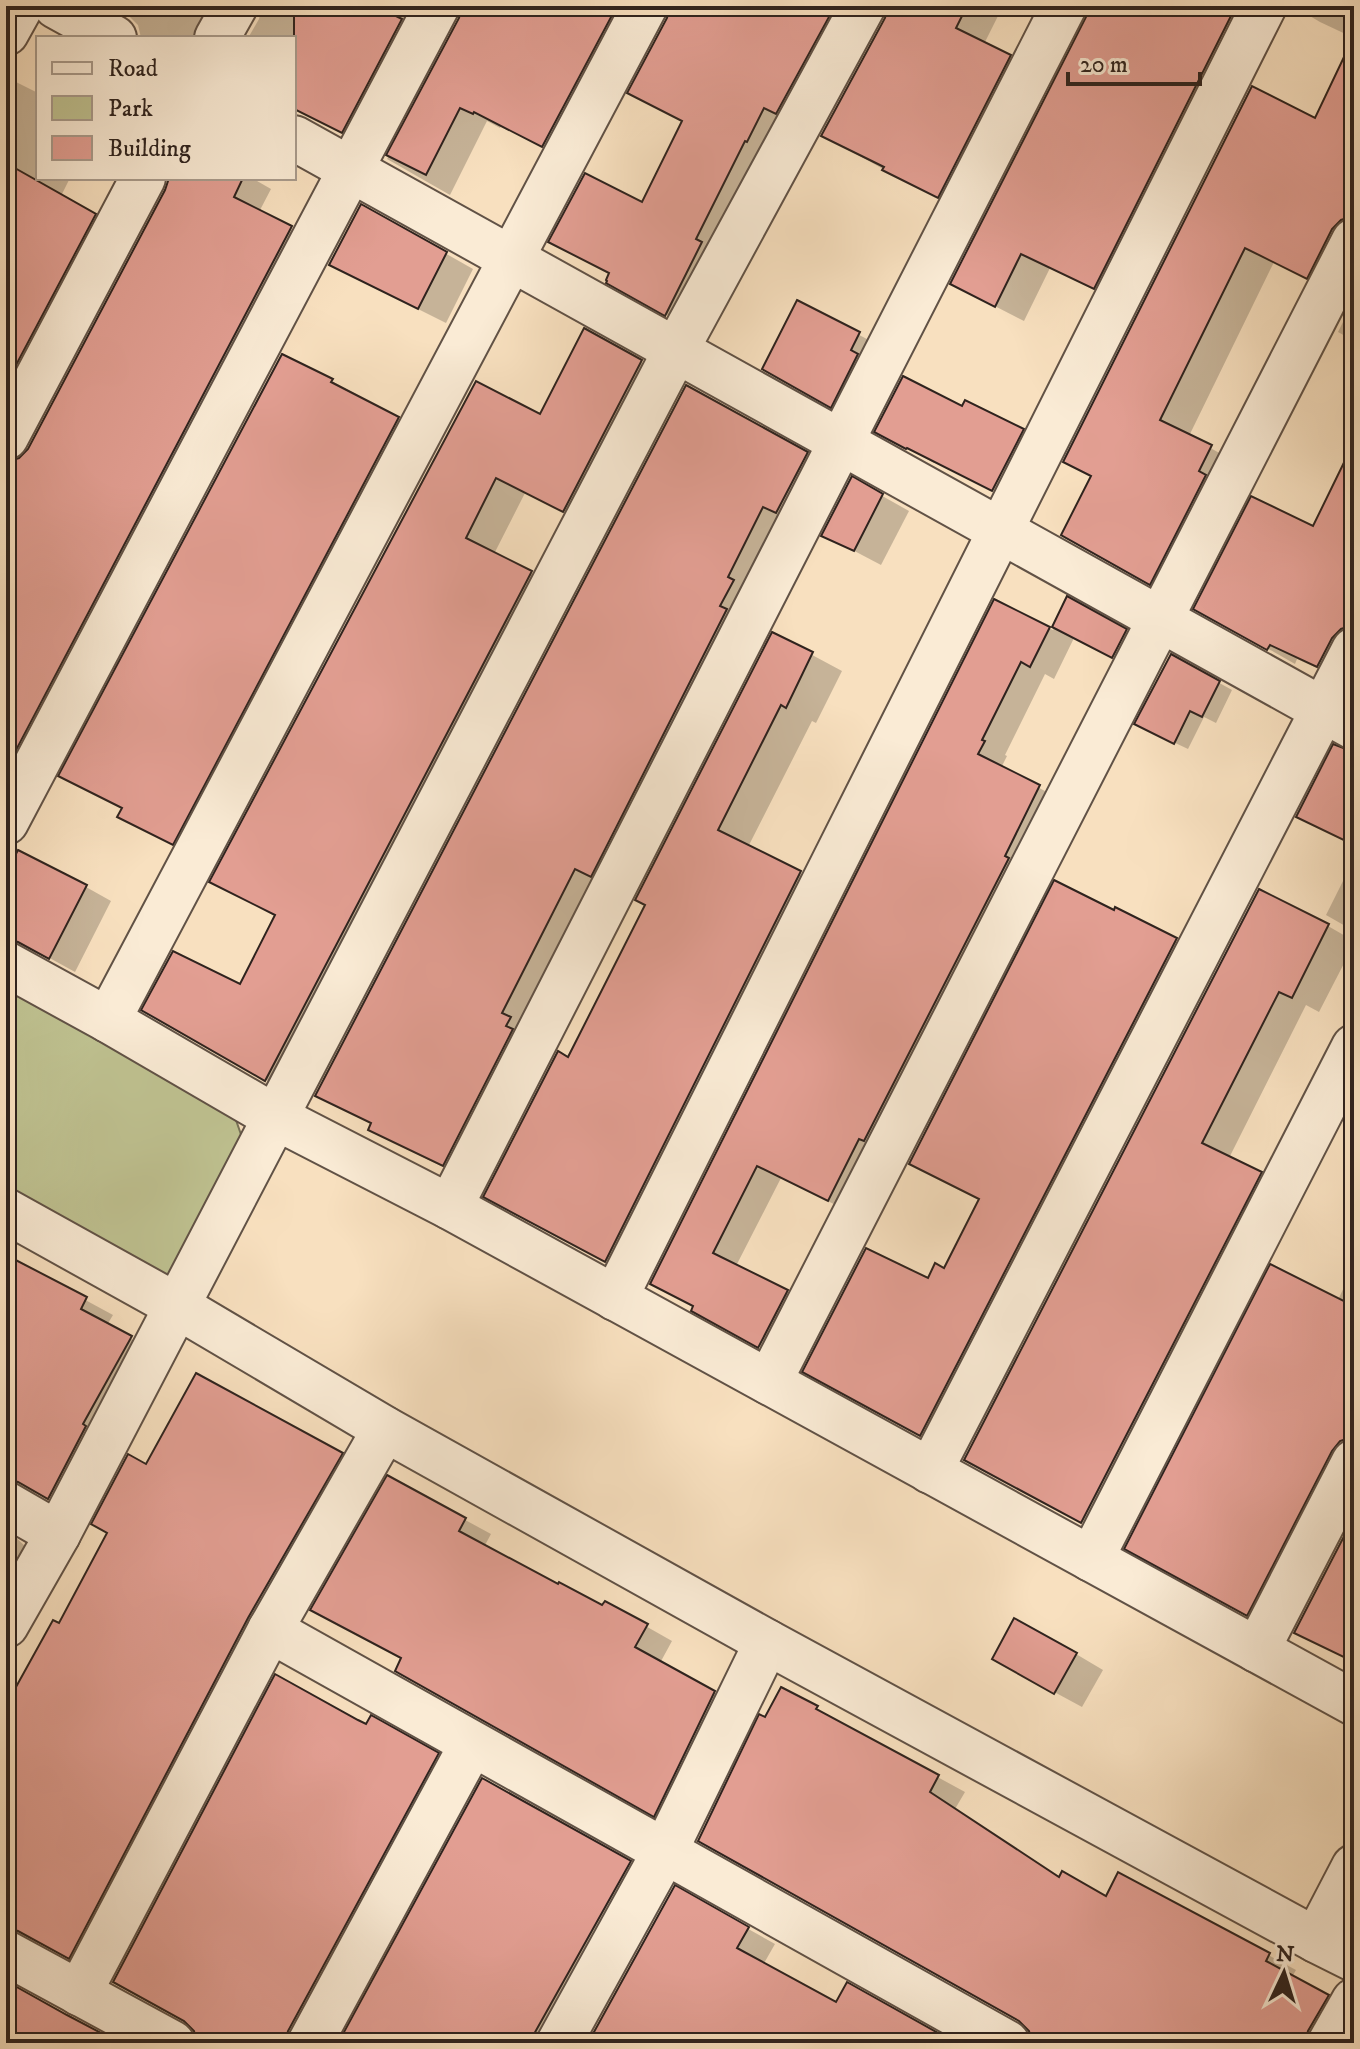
<svg xmlns="http://www.w3.org/2000/svg" width="1360" height="2049" viewBox="0 0 1360 2049" font-family="'IM FELL DW Pica',serif">
	<style>
		.green { fill: #bfc291; stroke: #777258; stroke-width: 2 }
		.shadow { fill: #0003 }
		.building { fill: #e29e92; stroke: #2f231e; stroke-width: 2 }
		.lines { fill: none; stroke-linecap: round; stroke-linejoin: round }
		.minor-casing { stroke: #615246; stroke-width: 48 }
		.minor { stroke: #faebd5; stroke-width: 44 }
	</style>
	<rect width="100%" height="100%" fill="#f8e0bf"/>
	<filter id="stains"><feTurbulence type="fractalNoise" baseFrequency=".0025" numOctaves="4"/><feColorMatrix values="0 0 0 0 .2 0 0 0 0 .09 0 0 0 0 .02 0 0 0 .5 -.17"/></filter>
	<radialGradient id="worn" r=".72"><stop offset=".6" stop-color="#630" stop-opacity="0"/><stop offset="1" stop-color="#630" stop-opacity=".3"/></radialGradient>
	<path class="green" d="M6 980 230 1103 245 1146 176 1285 6 1190Z"/>
	<g class="shadow">
		<path d="M134 6H227L224 38H141L138 25 129 16Z"/>
		<path d="M262 6H445L369 147 294 110V38H248L259 19Z"/>
		<path d="M464 6H653L570 161 501 126 500 128 487 121 450 195 387 159 461 18Z"/>
		<path d="M672 6H871L692 329 609 282 611 274 551 242 643 205 684 122 669 18Z"/>
		<path d="M890 6H1003L984 44 1038 73 967 212 913 186 823 135 887 19Z"/>
		<path d="M1090 6H1275L1123 304 1050 268 1024 321 952 284 1088 18Z"/>
		<path d="M1293 6H1354V38L1320 22Z"/>
		<path d="M1354 41V258L1336 293 1274 262 1189 436 1239 464 1179 599 1063 535 1315 120Z"/>
		<path d="M6 77 38 93V178H70L61 196 121 231 34 396 6 382Z"/>
		<path d="M173 178H252L271 189 259 212 317 243 6 775V465L20 460 30 450Z"/>
		<path d="M362 206 473 269 446 323 358 279 331 264Z"/>
		<path d="M1354 300V341L1338 332Z"/>
		<path d="M798 303 886 349 858 421 764 369Z"/>
		<path d="M585 330 670 379 593 527 525 493 494 554 560 589 295 1096 144 1010 241 987 277 916 212 882 477 383 541 416Z"/>
		<path d="M332 381 361 397 360 399 427 435 202 860 120 817 124 809 61 775Z"/>
		<path d="M687 387 834 469 470 1180 398 1145 371 1129 373 1124 318 1095Z"/>
		<path d="M962 408 1023 431 1049 446 1020 505 934 461V463L877 431Z"/>
		<path d="M1354 447V663L1345 681 1297 659 1295 664 1196 608 1314 529Z"/>
		<path d="M852 479 909 511 881 565 824 535Z"/>
		<path d="M1068 599 1152 646 1140 671 1074 638 1054 679 1045 674 1005 755 1007 756 1001 768 1062 800 852 1213 781 1178 736 1266 810 1305 782 1359 717 1323 695 1307 676 1297 995 601 1053 630Z"/>
		<path d="M773 634 842 671 816 723 812 721 748 847 830 890 636 1278 516 1213 569 1059 648 904Z"/>
		<path d="M1171 656 1232 690 1216 723 1204 717 1188 749 1150 731Z"/>
		<path d="M1354 859V931L1326 915Z"/>
		<path d="M6 876 86 887 111 901 75 972 46 956 34 953 29 954 6 942Z"/>
		<path d="M1260 892 1328 926 1354 941V944L1319 1012 1306 1005 1229 1158 1287 1189 1109 1537 993 1475Z"/>
		<path d="M1116 910 1204 956 948 1450 832 1387 928 1281 945 1270Z"/>
		<path d="M6 1257 113 1315 107 1325 157 1354 75 1513 48 1497 35 1493 22 1497 7 1521 11 1533 26 1547 6 1612Z"/>
		<path d="M1354 1277V1475L1274 1629 1154 1563 1338 1300 1346 1283 1350 1285Z"/>
		<path d="M342 1454 368 1470 96 1972 47 1945 34 1942 19 1947 7 1971 11 1983 19 1991 115 2043H6V1706L60 1626 146 1467Z"/>
		<path d="M388 1478 491 1534 484 1547 603 1608 605 1603 672 1641 660 1663 740 1707 680 1829 397 1670 404 1658Z"/>
		<path d="M1076 1654 1103 1670 1082 1707 1021 1674Z"/>
		<path d="M782 1690 843 1723 842 1725 965 1792 955 1809 1060 1879 1106 1899 1119 1875 1296 1970 1292 1977 1354 2012 1336 2043H1034L1030 2028 765 1720Z"/>
		<path d="M372 1718 464 1770 316 2043H199Z"/>
		<path d="M483 1780 656 1878 565 2043H341Z"/>
		<path d="M675 1888 775 1944 763 1965 837 2005 952 2043H590Z"/>
	</g>
	<g class="building">
		<path d="M294 6H376L402 19 342 133 294 109Z"/>
		<path d="M462 6H617L542 147 474 112 473 114 460 108 426 175 386 155 459 18Z"/>
		<path d="M670 6H835L776 114 764 108 747 142 745 141 696 239 702 242 665 316 606 283 607 281 606 280 609 273 548 242 585 173 642 202 682 121 627 93 667 18Z"/>
		<path d="M888 6H967L956 28 1011 55 938 198 882 170 884 167 821 136 885 18Z"/>
		<path d="M1089 6H1236L1094 289 1021 254 995 307 950 284 1086 17Z"/>
		<path d="M1354 36V216L1341 220 1332 229 1307 279 1245 248 1160 420 1212 445 1199 471 1206 475 1150 585 1061 535 1091 476 1063 462 1252 86 1315 118Z"/>
		<path d="M6 163 96 214 6 384Z"/>
		<path d="M169 178H243L234 197 292 226 14 754 6 750V462L19 458 28 449 165 190Z"/>
		<path d="M361 204 447 252 418 309 329 265Z"/>
		<path d="M797 300 860 332 851 350 858 354 831 408 762 369Z"/>
		<path d="M584 328 642 360 563 512 496 478 466 538 532 571 265 1081 141 1010 173 951 240 984 275 915 209 882 476 381 540 414Z"/>
		<path d="M282 354 333 379 331 382 399 417 173 845 117 817 122 808 58 776Z"/>
		<path d="M903 376 962 406 965 400 1024 429 992 491 907 448 906 449 874 432Z"/>
		<path d="M686 385 808 452 776 513 763 507 728 577 734 580 720 606 727 609 591 877 575 869 502 1013 511 1017 506 1026 513 1029 443 1166 368 1130 371 1123 315 1096Z"/>
		<path d="M1354 442V625L1341 629 1332 638 1317 667 1270 645 1267 650 1193 609 1251 496 1313 526Z"/>
		<path d="M852 476 883 494 854 551 821 536Z"/>
		<path d="M1067 596 1127 629 1112 658 1052 627Z"/>
		<path d="M994 599 1050 627 1030 667 1021 662 982 740 985 741 978 754 1040 785 1005 856 1009 858 864 1141 859 1139 828 1201 757 1166 713 1253 788 1290 758 1348 691 1311 693 1306 650 1284Z"/>
		<path d="M772 632 813 652 786 708 781 705 718 830 801 871 605 1262 483 1197 558 1051 568 1057 645 905 635 900Z"/>
		<path d="M1171 654 1220 681 1202 717 1190 711 1174 744 1134 724Z"/>
		<path d="M1333 744 1354 752V845L1296 817Z"/>
		<path d="M18 850 87 885 49 959 18 942 6 939V873Z"/>
		<path d="M1054 880 1114 910 1115 907 1177 938 920 1436 802 1372 866 1248 928 1278 935 1263 944 1268 979 1199 909 1164Z"/>
		<path d="M1259 889 1329 924 1292 998 1279 992 1202 1143 1262 1172 1081 1523 964 1460Z"/>
		<path d="M6 1255 87 1297 81 1309 132 1336 83 1424 86 1426 48 1499 18 1482 6 1479Z"/>
		<path d="M1270 1264 1354 1306V1429L1349 1438 1340 1441 1332 1451 1247 1616 1124 1549Z"/>
		<path d="M196 1373 343 1453 248 1618 69 1959 18 1931 6 1928V1705L53 1620 59 1623 107 1533 91 1524 128 1454 146 1464Z"/>
		<path d="M387 1475 466 1518 459 1531 558 1584 559 1582 602 1605 605 1601 648 1624 635 1647 715 1691 654 1817 395 1671 401 1658 310 1610Z"/>
		<path d="M1354 1517V1662L1294 1633Z"/>
		<path d="M1014 1618 1077 1653 1054 1694 992 1659Z"/>
		<path d="M275 1674 358 1720 366 1724 371 1715 439 1753 288 2031 285 2043H197L194 2031 184 2021 113 1982Z"/>
		<path d="M781 1687 818 1706 816 1709 939 1775 930 1792 1059 1877 1062 1871 1106 1896 1118 1872 1270 1953 1266 1961 1329 1995 1308 2031 1305 2043H1032L1029 2031 1019 2021 698 1841 759 1714 765 1717Z"/>
		<path d="M482 1778 631 1861 529 2043H338Z"/>
		<path d="M675 1885 749 1927 737 1948 836 2002 847 1982 956 2043H592L589 2041Z"/>
		<path d="M6 1981 67 2015 120 2043H6Z"/>
	</g>
	<g class="lines">
		<defs>
			<g id="minor">
				<path d="M56 6 114 38"/>
				<path d="M6 33 21 6"/>
				<path d="M217 38 235 6"/>
				<path d="M294 138 1354 727"/>
				<path d="M6 437 143 178"/>
				<path d="M6 822 437 6"/>
				<path d="M6 964 108 1020 275 1117 450 1207 1354 1703"/>
				<path d="M108 1020 645 6"/>
				<path d="M450 1207 1064 6"/>
				<path d="M6 1211 177 1306 385 1429 767 1642 1316 1940 1354 1959"/>
				<path d="M615 1298 1264 6"/>
				<path d="M769 1382 1354 241"/>
				<path d="M930 1471 1354 650"/>
				<path d="M6 1504 58 1534"/>
				<path d="M1091 1559 1354 1047"/>
				<path d="M6 1625 58 1534 676 350 863 6"/>
				<path d="M270 1630 1007 2043"/>
				<path d="M1257 1650 1354 1462"/>
				<path d="M1316 1940 1354 1867"/>
				<path d="M6 1953 172 2043"/>
				<path d="M79 1993 270 1630 385 1429"/>
				<path d="M310 2043 472 1744"/>
				<path d="M559 2043 665 1851 767 1642"/>
				<path d="M1330 2043 1354 2001"/>
			</g>
		</defs>
		<use href="#minor" class="minor-casing"/>
		<use href="#minor" class="minor"/>
	</g>
	<rect width="1360" height="2049" fill="none" stroke="#f8e0bf" stroke-width="32"/>
	<rect x="8" y="8" width="1344" height="2033" fill="none" stroke="#2f231e" stroke-width="4"/>
	<rect x="16" y="16" width="1328" height="2017" fill="none" stroke="#2f231e" stroke-width="2"/>
	<rect x="36" y="36" width="260" height="144" fill="#faebd5" stroke="#a99b8c" stroke-width="2"/>
	<rect x="52" y="62" width="40" height="12" fill="#faebd5" stroke="#a99b8c" stroke-width="2"/>
	<text x="108" y="76" font-size="24" fill="#2f231e">Road</text>
	<rect x="52" y="96" width="40" height="24" fill="#bfc291" stroke="#a99b8c" stroke-width="2"/>
	<text x="108" y="116" font-size="24" fill="#2f231e">Park</text>
	<rect x="52" y="136" width="40" height="24" fill="#e29e92" stroke="#a99b8c" stroke-width="2"/>
	<text x="108" y="156" font-size="24" fill="#2f231e">Building</text>
	<g transform="translate(1284 1973) rotate(4)" stroke="#faebd5" stroke-width="6" paint-order="stroke">
	<path d="M0-6L14 30L0 20L-14 30Z" fill="#2f231e"/>
	<text y="-12" font-size="22" font-weight="bold" text-anchor="middle" fill="#2f231e">N</text>
	</g>
	<path d="M1068 72v12h132v-12" fill="none" stroke="#2f231e" stroke-width="4"/>
	<text x="1080" y="72" font-size="24" fill="#2f231e" stroke="#faebd5" stroke-width="6" paint-order="stroke">20 m</text>
	<rect width="100%" height="100%" filter="url(#stains)"/>
	<rect width="100%" height="100%" fill="url(#worn)"/>
</svg>
